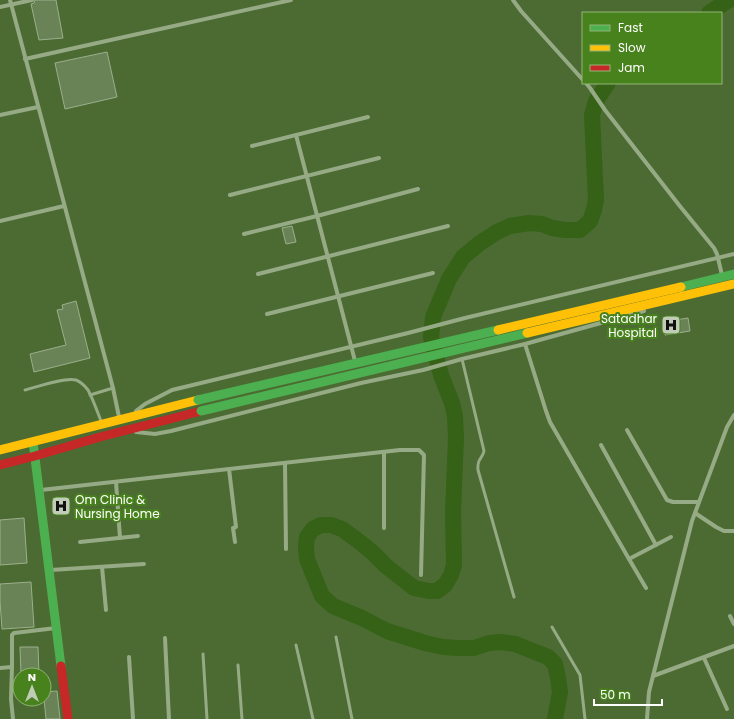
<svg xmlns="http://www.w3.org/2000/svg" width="734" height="719" viewBox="0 0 734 719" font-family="Poppins,sans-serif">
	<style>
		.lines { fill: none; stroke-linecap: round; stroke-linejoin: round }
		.river { stroke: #356216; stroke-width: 16 }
		.building { fill: #698256; stroke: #9caf8d }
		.lane { stroke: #96ab85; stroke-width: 3 }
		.street { stroke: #96ab85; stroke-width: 4 }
		.fast { stroke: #4caf50; stroke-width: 9 }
		.slow { stroke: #ffc107; stroke-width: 9 }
		.jam { stroke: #c62828; stroke-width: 9 }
		.fast-bridge { stroke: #4caf50; stroke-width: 9 }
		.slow-bridge { stroke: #ffc107; stroke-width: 9 }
		.labels { text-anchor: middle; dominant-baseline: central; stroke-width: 4; stroke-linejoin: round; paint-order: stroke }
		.poi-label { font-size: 12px; fill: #fff; stroke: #48821c; text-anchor: end }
	</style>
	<rect width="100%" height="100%" fill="#4c6b33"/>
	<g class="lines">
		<g class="river">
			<path d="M709 13 729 0"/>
			<path d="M555 719 560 692 558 678 555 664 548 657 515 644 501 642 489 643 474 648H458L443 647 425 643 387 631 362 618 333 606 322 596 307 559 306 546 307 537 313 529 321 525H331L342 529 357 540 371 551 386 566 414 588 429 591H437L445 585 451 575 454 565 453 511 456 438 455 416 452 403 441 375 431 337 433 317 449 279 463 257 480 243 497 232 510 226 529 223 542 224 552 228 565 230H580L590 221 594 210 596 200 592 115 596 101 608 83"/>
		</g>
	</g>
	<g class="building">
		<path d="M35 0H56L63 38 39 40 31 4 34 3Z"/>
		<path d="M107 52 117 97 65 109 55 63Z"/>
		<path d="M292 226 296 242 286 244 282 228Z"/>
		<path d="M76 301 90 358 34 372 30 354 66 345 57 310 63 309 62 305Z"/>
		<path d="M688 318 690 331 665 335 663 322Z"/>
		<path d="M24 518 27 563 0 565V520Z"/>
		<path d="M31 582 34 627 2 629 0 601V584Z"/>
		<path d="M20 647H38L39 675H21Z"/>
		<path d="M57 691 60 719H46L44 699V692Z"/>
	</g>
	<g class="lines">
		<g class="lane">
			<path d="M462 359 484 451C482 460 477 458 478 470L514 597"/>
			<path d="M25 390C37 387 65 377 76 380 81 382 85 386 88 390 93 399 97 411 101 421"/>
			<path d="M90 395 113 388"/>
			<path d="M552 627 580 675 585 719"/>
			<path d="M336 637 352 719"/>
			<path d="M296 645 313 719"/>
			<path d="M203 654 207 719"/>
			<path d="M238 665 242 719"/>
		</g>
		<g class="street">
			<path d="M10 0 113 388 119 417"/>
			<path d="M513 0 521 11 583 80"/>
			<path d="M0 7 32 0"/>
			<path d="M25 59 291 0"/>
			<path d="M586 83 590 88 605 110 679 205 714 248 717 254 722 275"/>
			<path d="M0 115 38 107"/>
			<path d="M296 135 355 361"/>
			<path d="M252 146 368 117"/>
			<path d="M230 195 379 158"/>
			<path d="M0 221 64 206"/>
			<path d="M244 234 317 216 418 189"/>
			<path d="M258 274 448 226"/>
			<path d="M267 314 433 273"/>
			<path d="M525 344 546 411 550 422 629 559 646 588"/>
			<path d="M136 411 145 404 172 390 408 333 465 318 734 254"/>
			<path d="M627 430 667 500 673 502H699"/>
			<path d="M136 432 155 434 171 431 361 383 423 370 462 359 525 344 644 311"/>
			<path d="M601 445 656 545"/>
			<path d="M285 463 286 549"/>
			<path d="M229 469 236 527 233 528 235 542"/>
			<path d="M116 482 120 538"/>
			<path d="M41 490 400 450H419L424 455 421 575"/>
			<path d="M695 513 716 527 724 531H734"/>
			<path d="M384 528V452"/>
			<path d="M80 542 138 536"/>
			<path d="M629 559 671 537"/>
			<path d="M102 567 106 610"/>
			<path d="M51 570 144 564"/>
			<path d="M730 616 734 624"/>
			<path d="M165 638 169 719"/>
			<path d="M129 657 133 719"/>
			<path d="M704 658 727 709"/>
			<path d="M0 668 12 667"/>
			<path d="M653 676 734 646"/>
			<path d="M13 719 11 699 12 667V635L14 633 56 628"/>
			<path d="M647 719 649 692 653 676 692 521 727 427 734 415"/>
		</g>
		<path class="fast" d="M33 442 61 666"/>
		<path class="slow" d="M0 450 198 400"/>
		<g class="jam">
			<path d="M0 465 35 456 100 437 201 411"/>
			<path d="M61 666 68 719"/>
		</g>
		<g class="fast-bridge">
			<path d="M681 287 734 274"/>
			<path d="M198 400 498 330"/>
			<path d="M201 411 527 333"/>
		</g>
		<g class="slow-bridge">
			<path d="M498 330 681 287"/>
			<path d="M527 333 734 284"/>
		</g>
	</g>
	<defs>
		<symbol id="hospital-square" viewBox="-11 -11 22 22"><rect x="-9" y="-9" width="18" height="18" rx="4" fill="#c0cbb8" stroke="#48821c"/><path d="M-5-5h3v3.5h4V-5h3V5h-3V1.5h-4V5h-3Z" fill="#111"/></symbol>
	</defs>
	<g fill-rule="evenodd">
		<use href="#hospital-square" x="660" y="314" width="22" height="22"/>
		<use href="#hospital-square" x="50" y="495" width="22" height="22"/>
	</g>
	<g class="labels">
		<g class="poi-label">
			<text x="657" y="318">Satadhar<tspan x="657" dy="14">Hospital</tspan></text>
			<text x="75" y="499" text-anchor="start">Om Clinic &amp;<tspan x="75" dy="14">Nursing Home</tspan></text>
		</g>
	</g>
	<rect x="582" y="12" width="140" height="72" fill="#48821c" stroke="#91b477"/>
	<rect x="590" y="25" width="20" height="6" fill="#4caf50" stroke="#91b477"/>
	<text x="618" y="32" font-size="12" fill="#ffffff">Fast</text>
	<rect x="590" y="45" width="20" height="6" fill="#ffc107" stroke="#91b477"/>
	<text x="618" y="52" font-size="12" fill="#ffffff">Slow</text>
	<rect x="590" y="65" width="20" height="6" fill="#c62828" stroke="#91b477"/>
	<text x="618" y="72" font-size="12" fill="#ffffff">Jam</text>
	<g transform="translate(32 687)"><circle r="19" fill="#48821c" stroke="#91b477"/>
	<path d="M0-3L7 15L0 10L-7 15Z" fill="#c0cbb8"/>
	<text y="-6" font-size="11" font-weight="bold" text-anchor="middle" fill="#ffffff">N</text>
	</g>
	<path d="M594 699v6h68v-6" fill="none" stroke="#ffffff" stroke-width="2"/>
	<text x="600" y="699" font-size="12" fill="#ffffff" stroke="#48821c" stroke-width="3" paint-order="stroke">50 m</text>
</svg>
